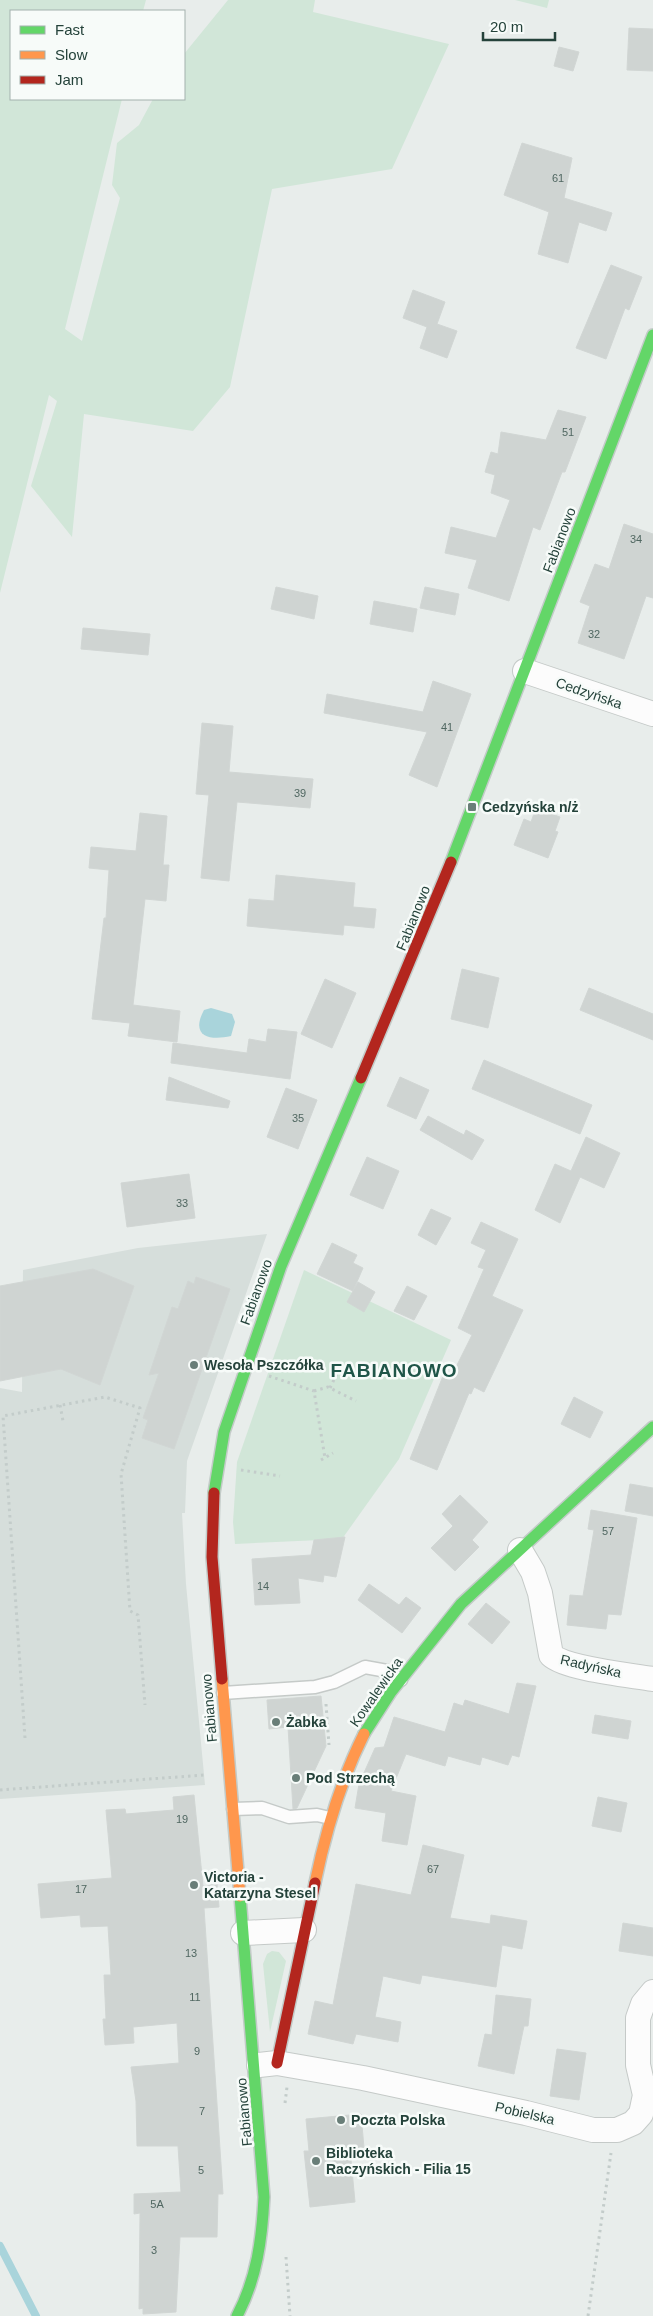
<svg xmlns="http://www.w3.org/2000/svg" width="653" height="2316" viewBox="0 0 653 2316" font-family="Helvetica,sans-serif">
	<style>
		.built { fill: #d6dedb }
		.green { fill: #d1e6d8 }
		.water { fill: #a9d4db }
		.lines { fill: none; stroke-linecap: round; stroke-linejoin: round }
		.stream { stroke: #a9d4db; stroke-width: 8 }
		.building { fill: #cfd4d2; stroke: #d1d6d4 }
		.lane-casing { stroke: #c5cac8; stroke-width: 15 }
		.street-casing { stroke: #c5cac8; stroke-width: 26 }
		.fast-casing { stroke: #c3cbc8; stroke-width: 14 }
		.slow-casing { stroke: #c3cbc8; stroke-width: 14 }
		.jam-casing { stroke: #c3cbc8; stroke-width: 14 }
		.path { stroke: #c3ccca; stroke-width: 3; stroke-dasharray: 2.5 4; stroke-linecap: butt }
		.lane { stroke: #fcfcfc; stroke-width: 12 }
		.street { stroke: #fcfcfc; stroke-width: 24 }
		.fast { stroke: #63d668; stroke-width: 11 }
		.slow { stroke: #ff974d; stroke-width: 11 }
		.jam { stroke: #b3261e; stroke-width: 11 }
		.poi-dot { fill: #697e78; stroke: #f7fbf9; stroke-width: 2 }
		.labels { text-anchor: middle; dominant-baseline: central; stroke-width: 5; stroke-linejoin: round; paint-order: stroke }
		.number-label { font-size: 11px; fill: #506761 }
		.street-label { font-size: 14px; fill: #24423a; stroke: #f7fbf9 }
		.poi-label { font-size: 14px; font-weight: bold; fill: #24423a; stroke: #f7fbf9; text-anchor: start }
		.district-label { font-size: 19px; font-weight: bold; letter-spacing: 1px; fill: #1f5548; stroke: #f7fbf9 }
	</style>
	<rect width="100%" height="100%" fill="#e8edeb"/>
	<path class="built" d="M267 1234 187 1461 185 1513H182L186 1584 205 1785 0 1799V1388L22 1392 23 1270 138 1248Z"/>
	<g class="green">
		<path d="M0 0H146L143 11H11V99H122L65 329 82 341 120 198 112 185 117 143 139 125 153 99H184V54L228 0H315L313 12 449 44 392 169 272 189 230 387 193 431 84 414 72 537 31 486 57 401 49 395 0 593Z"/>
		<path d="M515 0H549L547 8Z"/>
		<path d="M304 1270 451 1340 399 1459 342 1539 235 1544 233 1522 237 1462Z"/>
		<path d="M272 1951 279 1952 286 1961 270 2032 263 1964 267 1954Z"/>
	</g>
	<path class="water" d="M211 1008 232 1014 235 1022 231 1036C209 1041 190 1036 204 1010Z"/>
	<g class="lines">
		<path class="stream" d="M0 2246 36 2316"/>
	</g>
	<g class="building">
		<path d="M629 28 653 29V71L627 70Z"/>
		<path d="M559 47 579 52 573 71 554 66Z"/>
		<path d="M522 143 572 158 564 198 612 213 606 231 579 222 568 263 538 254 549 212 504 195Z"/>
		<path d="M611 265 642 277 629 310 625 308 606 359 576 348Z"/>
		<path d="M413 290 445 302 437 324 457 331 447 358 420 348 427 327 403 318Z"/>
		<path d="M558 410 586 417 565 472H562L540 530 533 527 509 601 468 588 477 560 445 553 451 527 496 538 510 500 491 493 495 475 485 472 491 452 498 454 501 432 546 440Z"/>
		<path d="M624 524 653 534V598L646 596 624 659 578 643 590 606 580 602 595 564 609 569Z"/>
		<path d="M276 587 318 596 314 619 271 609Z"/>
		<path d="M425 587 459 594 455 615 420 608Z"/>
		<path d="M374 601 417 609 413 632 370 624Z"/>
		<path d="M83 628 150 634 148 655 81 649Z"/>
		<path d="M433 681 471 694 437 787 409 775 427 732 324 713 327 694 423 712Z"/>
		<path d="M202 723 233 726 229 772 313 779 310 808 237 802 229 881 201 878 209 795 196 794Z"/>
		<path d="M536 808 560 817 555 831 558 832 548 858 514 845 524 819 531 822Z"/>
		<path d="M140 813 167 816 163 865H169L166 901 145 899 133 1005 180 1011 177 1042 128 1036 130 1023 92 1019 104 918H106L109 870 89 868 91 847 136 851Z"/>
		<path d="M276 875 355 883 353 907 376 909 374 928 344 925 343 935 247 926 249 899 274 901Z"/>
		<path d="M462 969 499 978 488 1028 451 1019Z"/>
		<path d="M325 979 356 993 332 1048 301 1034Z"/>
		<path d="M589 988 653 1014V1040L580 1010Z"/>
		<path d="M268 1029 297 1032 290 1079 171 1063 173 1043 247 1053 249 1039 266 1042Z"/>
		<path d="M484 1060 592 1105 580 1134 472 1089Z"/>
		<path d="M169 1077 230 1101 228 1108 166 1100Z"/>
		<path d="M400 1077 429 1090 416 1119 387 1106Z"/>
		<path d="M286 1088 317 1100 298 1149 267 1137Z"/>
		<path d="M428 1116 464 1135 466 1130 484 1140 472 1160 420 1130Z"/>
		<path d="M586 1137 620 1153 604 1188 580 1177 560 1223 535 1210 555 1164 571 1171Z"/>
		<path d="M367 1157 399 1171 383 1209 350 1195Z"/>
		<path d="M189 1174 195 1218 127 1227 121 1183Z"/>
		<path d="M431 1209 451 1218 436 1245 418 1235Z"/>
		<path d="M481 1222 518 1239 492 1296 523 1310 484 1392 474 1387 471 1394 469 1393 437 1470 410 1459 443 1376 450 1379 472 1335 458 1328 484 1269 478 1267 486 1250 471 1243Z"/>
		<path d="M332 1243 357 1255 353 1263 363 1268 353 1291 317 1274Z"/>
		<path d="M93 1269 134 1286 100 1385 61 1369 0 1381V1286Z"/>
		<path d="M196 1277 230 1289 174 1449 142 1438 148 1420 143 1418 159 1373 149 1375 172 1307 178 1309 188 1281 194 1284Z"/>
		<path d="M358 1282 375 1292 364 1312 347 1302Z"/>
		<path d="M407 1286 427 1296 414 1320 394 1311Z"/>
		<path d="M574 1397 603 1412 590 1438 561 1424Z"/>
		<path d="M630 1484 653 1488V1516L625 1511Z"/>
		<path d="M460 1495 488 1522 472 1540 479 1547 455 1571 431 1548 453 1526 442 1514Z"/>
		<path d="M591 1510 637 1518 621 1615 608 1614 606 1629 567 1625 570 1595 583 1596 594 1530 588 1529Z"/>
		<path d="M345 1537 336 1577 324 1575 323 1582 298 1578 300 1603 255 1605 252 1559 311 1555 314 1540Z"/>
		<path d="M369 1584 399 1605 406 1597 421 1608 402 1633 358 1600Z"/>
		<path d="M486 1603 510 1622 492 1644 468 1624Z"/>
		<path d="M517 1683 536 1686 519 1757 512 1755 508 1765 482 1757 480 1765 448 1756 445 1766 406 1754 391 1791 416 1796 407 1845 382 1841 386 1813 355 1808 359 1784 375 1748 384 1747 394 1717 445 1732 454 1703 463 1706 465 1700 509 1714Z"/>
		<path d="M321 1696 326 1746 297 1808 293 1809 288 1727 269 1729 267 1700Z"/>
		<path d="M595 1715 631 1721 628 1739 592 1733Z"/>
		<path d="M194 1795 203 1886 217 1884 219 1907 204 1908 223 2194H218L217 2237H180L176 2312 143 2314V2308L139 2309 140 2213 134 2214V2194L181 2192 178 2146H137L136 2101 131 2067 179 2063 177 2023 133 2027 134 2043 105 2045 103 2019H106L104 1975H111L108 1926 81 1927 80 1915 41 1918 38 1884 112 1878 106 1810 125 1809 126 1814 174 1810 173 1797Z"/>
		<path d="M598 1797 627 1803 621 1832 592 1826Z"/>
		<path d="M423 1845 464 1855 450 1918 490 1924 491 1915 527 1921 522 1949 502 1945 496 1987 422 1975 420 1984 383 1976 375 2017 401 2022 398 2042 356 2034 353 2044 308 2034 315 2001 333 2005 356 1884 411 1895Z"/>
		<path d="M623 1923 653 1928V1956L619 1951Z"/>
		<path d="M496 1995 531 1999 528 2026H524L514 2074 478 2066 485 2034 492 2035Z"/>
		<path d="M557 2049 586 2053 579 2100 550 2096Z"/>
		<path d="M361 2114 364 2148 350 2149 355 2202 310 2207 304 2151H309L306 2119Z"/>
	</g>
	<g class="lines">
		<defs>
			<g id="lane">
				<path d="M223 1693 315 1687 334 1682 365 1667 387 1671 401 1680"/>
				<path d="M233 1809 262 1808 289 1817 317 1815 330 1818"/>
			</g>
			<g id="street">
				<path d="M525 671 653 714"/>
				<path d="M520 1550 533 1572 540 1593 551 1655C566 1669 630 1675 653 1679"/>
				<path d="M243 1933 304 1930"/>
				<path d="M259 2065 277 2063 363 2078 526 2113 593 2130H617L633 2123 641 2114 645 2095 638 2065V2018L643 2004 653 1992"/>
			</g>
			<g id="fast">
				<path d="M451 862 653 335"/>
				<path d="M214 1493 224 1432 281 1266 361 1078"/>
				<path d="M364 1734 391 1692 461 1604 653 1427"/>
				<path d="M237 2316C257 2278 262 2239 264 2197L240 1896"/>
			</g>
			<g id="slow">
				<path d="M222 1679 240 1896"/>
				<path d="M315 1883C326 1830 340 1782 364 1734"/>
			</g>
			<g id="jam">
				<path d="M361 1078 451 862"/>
				<path d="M214 1493 212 1557 222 1679"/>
				<path d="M277 2063 315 1883"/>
			</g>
		</defs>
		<use href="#lane" class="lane-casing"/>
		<use href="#street" class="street-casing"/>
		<use href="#fast" class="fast-casing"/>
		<use href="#slow" class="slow-casing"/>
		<use href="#jam" class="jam-casing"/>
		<g class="path">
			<path d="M269 1376 314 1391 325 1458"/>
			<path d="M330 1388 339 1369"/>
			<path d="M314 1391 328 1387 356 1401"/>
			<path d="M60 1405 63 1421"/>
			<path d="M321 1460 333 1453"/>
			<path d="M241 1470 280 1476"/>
			<path d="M326 1704 329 1745"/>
			<path d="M25 1738 3 1416 105 1397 140 1408 121 1474 130 1611 138 1615 145 1705"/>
			<path d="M0 1790 204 1775"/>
			<path d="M285 2103 287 2087"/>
			<path d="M286 2257 290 2316"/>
			<path d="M588 2316 611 2153"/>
		</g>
		<use href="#lane" class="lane"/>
		<use href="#street" class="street"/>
		<use href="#fast" class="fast"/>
		<use href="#slow" class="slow"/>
		<use href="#jam" class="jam"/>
	</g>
	<g class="poi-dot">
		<rect x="467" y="802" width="10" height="10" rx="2.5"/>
		<circle cx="194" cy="1365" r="5"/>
		<circle cx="276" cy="1722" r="5"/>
		<circle cx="296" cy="1778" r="5"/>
		<circle cx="194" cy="1885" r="5"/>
		<circle cx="341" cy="2120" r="5"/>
		<circle cx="316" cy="2161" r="5"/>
	</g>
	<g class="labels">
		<g class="number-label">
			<text x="558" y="178">61</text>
			<text x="568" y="432">51</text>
			<text x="636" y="539">34</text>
			<text x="594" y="634">32</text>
			<text x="447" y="727">41</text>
			<text x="300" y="793">39</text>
			<text x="298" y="1118">35</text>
			<text x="182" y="1203">33</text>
			<text x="608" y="1531">57</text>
			<text x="263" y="1586">14</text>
			<text x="182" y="1819">19</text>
			<text x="433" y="1869">67</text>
			<text x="81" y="1889">17</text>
			<text x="191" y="1953">13</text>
			<text x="195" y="1997">11</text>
			<text x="197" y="2051">9</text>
			<text x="202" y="2111">7</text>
			<text x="201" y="2170">5</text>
			<text x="157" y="2204">5A</text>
			<text x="154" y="2250">3</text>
		</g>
		<g class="street-label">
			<text transform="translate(559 540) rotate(-69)">Fabianowo</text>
			<text transform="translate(589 693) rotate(19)">Cedzyńska</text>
			<text transform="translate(413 918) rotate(-68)">Fabianowo</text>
			<text transform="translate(256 1292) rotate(-70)">Fabianowo</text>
			<text transform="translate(591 1666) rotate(13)">Radyńska</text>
			<text transform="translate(376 1692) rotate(-55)">Kowalewicka</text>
			<text transform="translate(209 1708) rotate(-95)">Fabianowo</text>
			<text transform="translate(244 2112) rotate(-95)">Fabianowo</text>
			<text transform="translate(525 2113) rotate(13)">Pobielska</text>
		</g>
		<g class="poi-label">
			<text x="482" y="807">Cedzyńska n/ż</text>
			<text x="204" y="1365">Wesoła Pszczółka</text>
			<text x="286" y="1722">Żabka</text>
			<text x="306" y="1778">Pod Strzechą</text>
			<text x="204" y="1877">Victoria -<tspan x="204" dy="16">Katarzyna Stesel</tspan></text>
			<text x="351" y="2120">Poczta Polska</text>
			<text x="326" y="2153">Biblioteka<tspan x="326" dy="16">Raczyńskich - Filia 15</tspan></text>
		</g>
		<g class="district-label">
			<text x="394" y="1370">FABIANOWO</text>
		</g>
	</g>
	<rect x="10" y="10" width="175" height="90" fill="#f7fbf9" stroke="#a3b1ad"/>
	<rect x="20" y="26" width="25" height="8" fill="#63d668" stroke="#a3b1ad"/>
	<text x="55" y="35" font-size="15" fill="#24423a">Fast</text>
	<rect x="20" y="51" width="25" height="8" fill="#ff974d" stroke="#a3b1ad"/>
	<text x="55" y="60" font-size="15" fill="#24423a">Slow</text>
	<rect x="20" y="76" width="25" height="8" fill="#b3261e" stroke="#a3b1ad"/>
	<text x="55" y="85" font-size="15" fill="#24423a">Jam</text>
	<path d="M483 32v8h72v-8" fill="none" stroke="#24423a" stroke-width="2.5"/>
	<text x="490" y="32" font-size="15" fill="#24423a" stroke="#f7fbf9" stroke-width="4" paint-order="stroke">20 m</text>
</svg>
